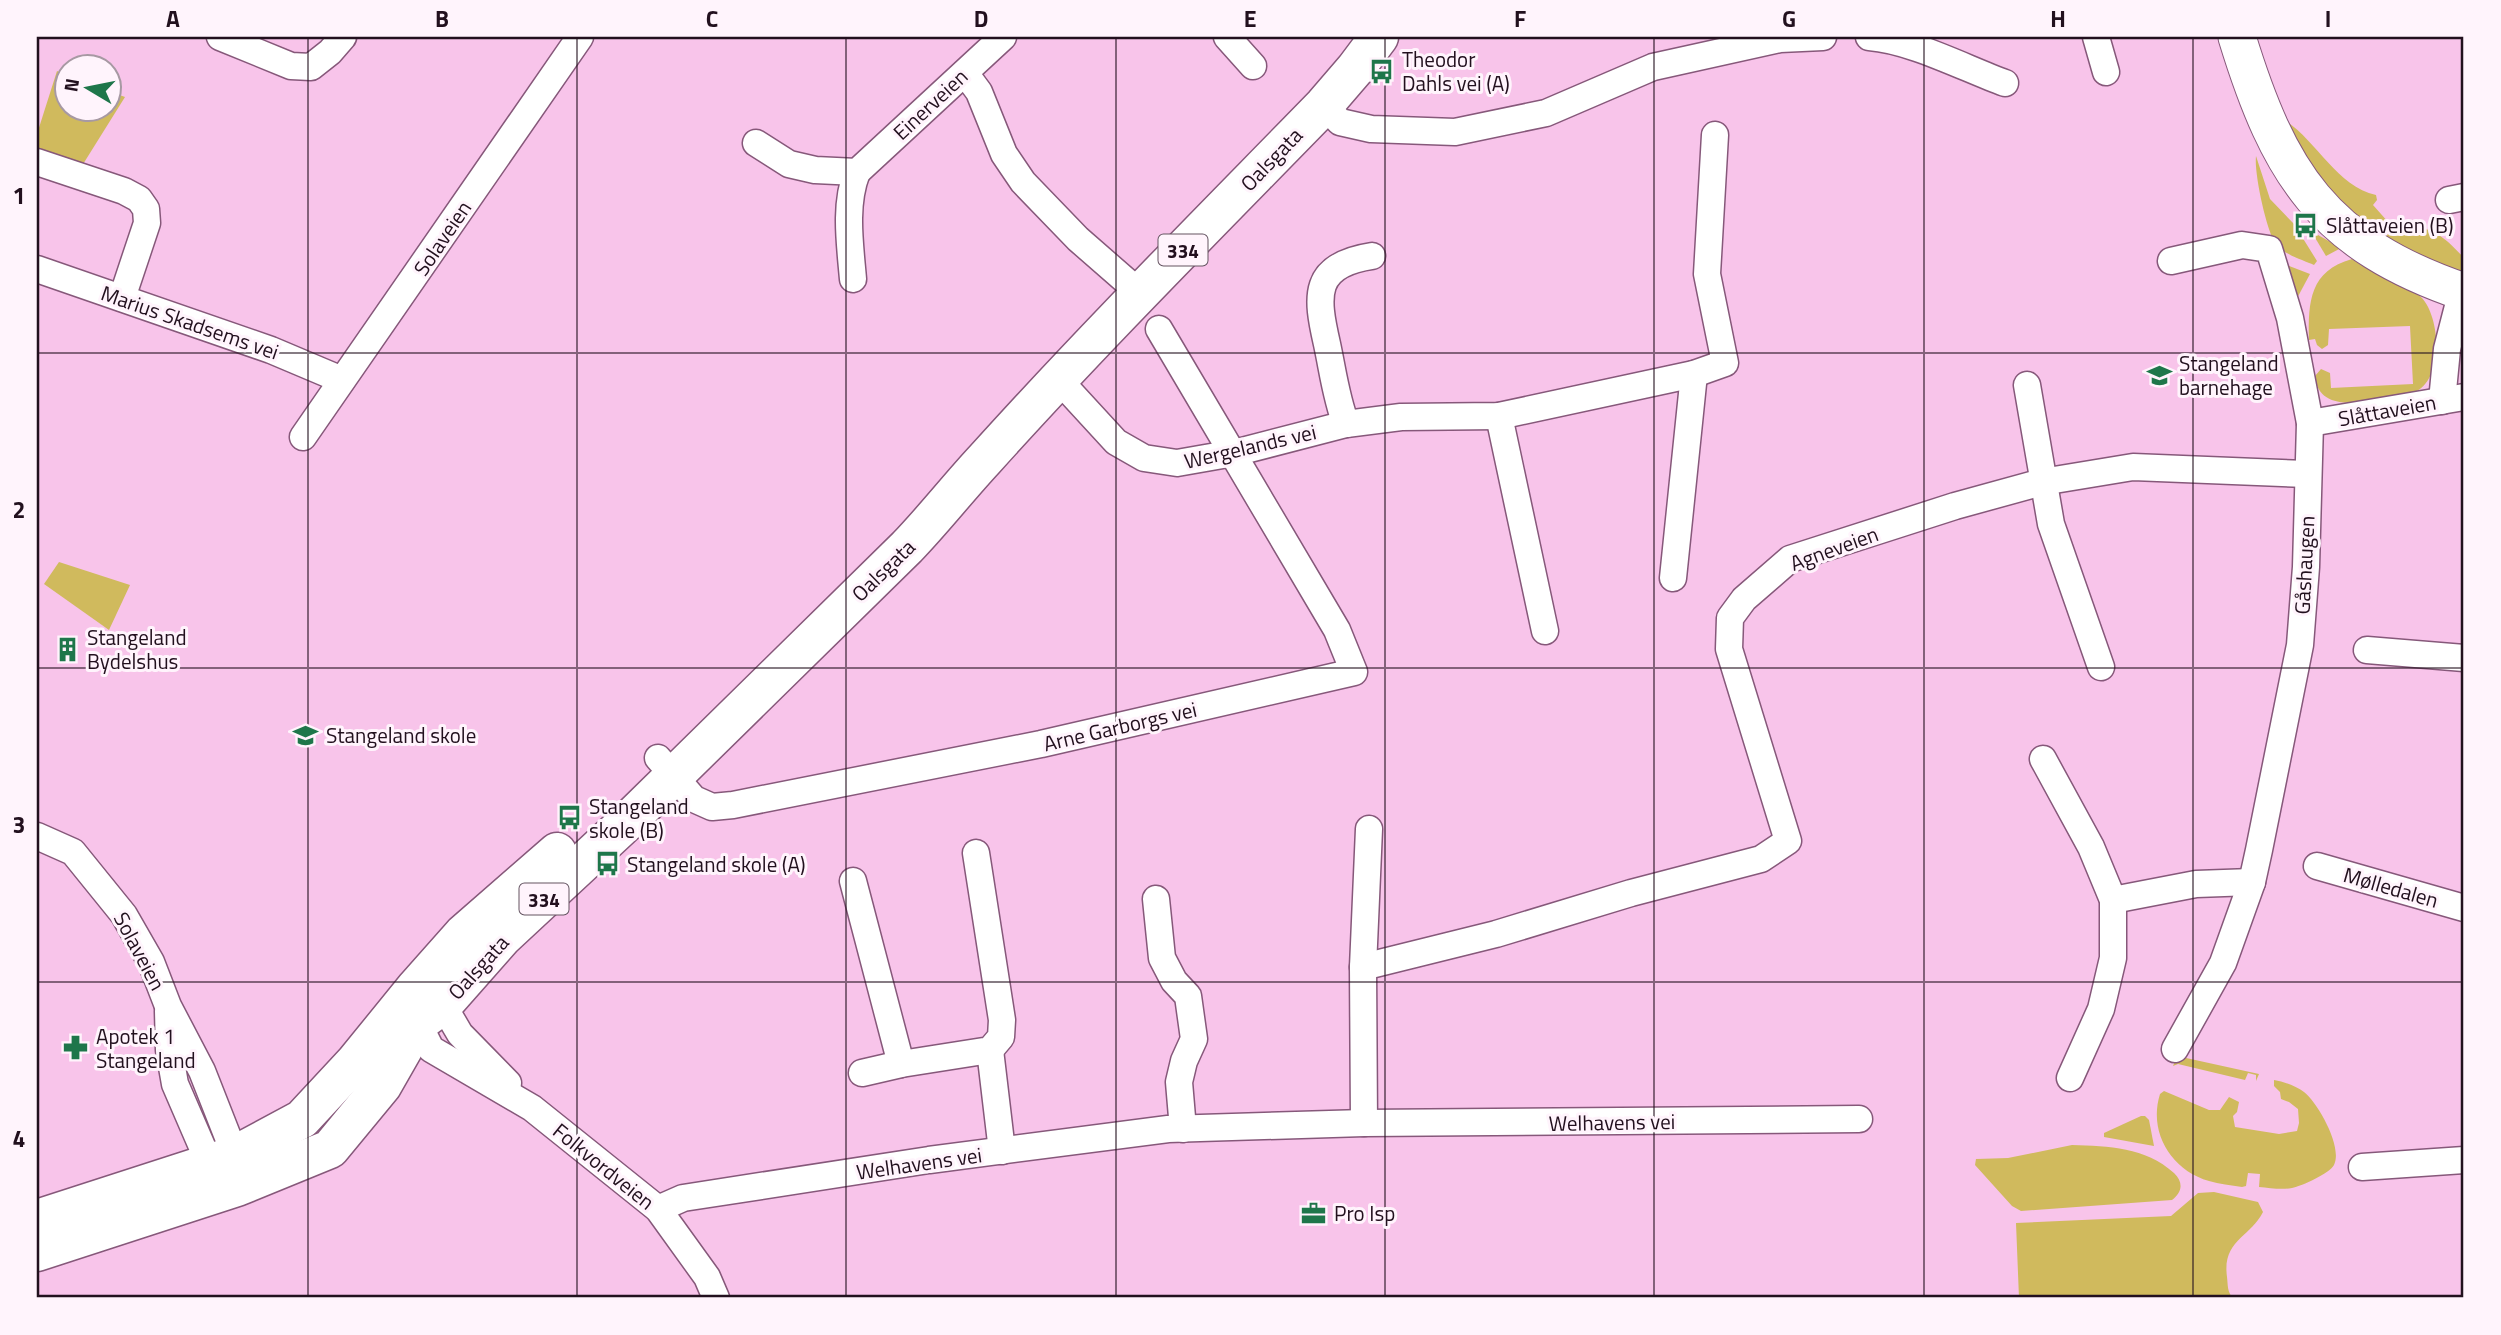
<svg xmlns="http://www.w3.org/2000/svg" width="2501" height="1335" viewBox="0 0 2501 1335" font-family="'Titillium Web',sans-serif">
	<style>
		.green { fill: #d0ba5d }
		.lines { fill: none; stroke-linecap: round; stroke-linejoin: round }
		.street-casing { stroke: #86587a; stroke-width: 29 }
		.secondary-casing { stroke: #86587a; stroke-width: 39 }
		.primary-casing { stroke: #86587a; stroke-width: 41 }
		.street { stroke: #fff; stroke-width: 26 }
		.secondary { stroke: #fff; stroke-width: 37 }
		.primary { stroke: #fff; stroke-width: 38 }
		.grid { fill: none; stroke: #22101e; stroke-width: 2; stroke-opacity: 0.55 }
		.labels { text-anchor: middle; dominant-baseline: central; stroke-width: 6; stroke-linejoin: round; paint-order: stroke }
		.shield { fill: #fff4fc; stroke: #645461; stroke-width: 2 }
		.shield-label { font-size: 19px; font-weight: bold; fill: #22101e }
		.poi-label { font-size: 21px; fill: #22101e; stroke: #fff4fc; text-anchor: start }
		.street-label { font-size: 21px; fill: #22101e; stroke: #fff4fc }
		.neatline { fill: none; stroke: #22101e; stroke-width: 2.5 }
		.grid-label { font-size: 23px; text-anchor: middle; font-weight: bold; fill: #22101e }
	</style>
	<rect width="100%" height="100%" fill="#f8c4ea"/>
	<g class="green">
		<path d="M57 71 66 75V108H108L109 91 125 97 80 169 37 152V134Z"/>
		<path d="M2283 119C2316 139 2336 186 2376 195L2377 200 2373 205 2389 223 2376 231C2334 202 2309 162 2283 119Z"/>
		<path d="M2256 156 2270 199 2294 224 2317 261 2314 265C2303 260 2282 254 2275 243 2266 228 2254 173 2256 156Z"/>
		<path d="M2416 227C2437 229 2450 243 2464 258V274L2435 266 2382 236Z"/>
		<path d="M2311 231 2341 248 2326 256Z"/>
		<path d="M2352 259C2361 265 2370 271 2380 275 2394 282 2410 286 2422 298 2440 318 2444 376 2417 391 2411 395 2399 396 2391 397 2367 402 2318 414 2315 376L2321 369 2330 373 2331 388 2413 384 2410 326 2329 329 2328 345 2322 349 2317 345 2315 339 2309 340C2308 301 2310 271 2352 259Z"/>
		<path d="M2284 264 2310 274 2295 302Z"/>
		<path d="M59 562 130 585 109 630 44 584Z"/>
		<path d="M2177 1056 2259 1074 2256 1081V1075L2248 1073 2245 1080 2178 1064 2173 1066Z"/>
		<path d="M2274 1080C2285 1082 2296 1086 2304 1092 2318 1103 2343 1147 2334 1165 2330 1173 2302 1186 2292 1188 2282 1190 2270 1188 2259 1187L2260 1174 2248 1173 2246 1186 2242 1187C2231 1185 2219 1184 2209 1181 2171 1170 2148 1132 2160 1094L2164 1091 2209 1110H2220L2229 1097 2239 1102 2237 1112 2233 1116 2235 1127 2279 1134 2297 1131 2299 1123 2298 1109 2289 1102 2281 1099 2280 1092 2274 1086Z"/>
		<path d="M2141 1116H2145L2149 1120 2154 1146 2104 1137V1133Z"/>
		<path d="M2072 1145C2109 1146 2145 1147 2174 1173 2184 1183 2182 1192 2172 1200L2021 1211 2012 1206 1975 1165 1976 1159 2008 1158Z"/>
		<path d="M2214 1192 2258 1202 2263 1212C2250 1238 2222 1240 2227 1277 2228 1285 2227 1292 2233 1298H2019L2016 1223 2171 1216 2198 1193Z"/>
	</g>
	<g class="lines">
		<defs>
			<g id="street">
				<path d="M220 37 291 66 311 67 330 52 343 37"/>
				<path d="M1227 37 1253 66"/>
				<path d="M1869 37C1911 40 1964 68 2005 83"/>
				<path d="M2096 37 2106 72"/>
				<path d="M965 73 979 92 1004 154 1023 182 1078 239 1141 294"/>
				<path d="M1324 105 1340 122 1371 129 1455 132 1546 113 1653 67 1780 39 1823 37"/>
				<path d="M756 143 789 164 815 170 857 172 1003 37"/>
				<path d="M37 162 124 191 139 199 146 209 147 223 122 298"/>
				<path d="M2449 200 2464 197"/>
				<path d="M2171 261 2242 245 2269 249 2290 318 2310 423 2306 567 2300 645 2259 850 2252 882 2223 963 2175 1049"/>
				<path d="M37 269 271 350 342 380"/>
				<path d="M853 279C850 244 844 205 857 172"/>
				<path d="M1059 380 1116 442 1144 458 1177 463 1234 453 1346 424 1401 417 1499 416 1694 374 1725 363 1707 274 1715 135"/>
				<path d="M2027 385 2051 524 2101 667"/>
				<path d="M2442 401 2447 349 2462 291"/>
				<path d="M1499 416 1545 631"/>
				<path d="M2310 423 2464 397"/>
				<path d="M1346 424C1336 398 1333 372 1327 344 1316 296 1312 265 1372 256"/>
				<path d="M303 437 580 37"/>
				<path d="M1673 578 1694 374"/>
				<path d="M2367 650 2464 658"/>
				<path d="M658 758 694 799 712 807 733 805 1041 744 1354 672 1337 630 1159 329"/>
				<path d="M2043 759 2091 847 2113 900V958L2101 1009 2070 1078"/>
				<path d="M37 836 73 852 124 915 151 962 168 1006 202 1071 235 1155 236 1170"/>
				<path d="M2317 866 2464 908"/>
				<path d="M853 881 901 1064"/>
				<path d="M1156 899 1162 958 1174 981 1188 996 1194 1039 1184 1061 1179 1082 1183 1129"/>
				<path d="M2113 900 2196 884 2252 882"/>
				<path d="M1363 967 1496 934 1631 893 1761 859 1788 841 1729 649 1730 618 1744 599 1790 559 1955 506 2042 482 2133 467 2307 474"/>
				<path d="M429 996 443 1005 460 1034 508 1083"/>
				<path d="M417 1010 418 1023 431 1049 532 1108 658 1209 707 1277 716 1298"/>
				<path d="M168 1011 169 1050 175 1084 210 1165 220 1174"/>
				<path d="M990 1050 1002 1151"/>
				<path d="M862 1073 901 1064 990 1050 1001 1037 1002 1020 976 853"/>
				<path d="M1364 1123 1363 967 1369 829"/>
				<path d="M2362 1167 2464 1160"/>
				<path d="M658 1209 683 1198 929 1160 1168 1129 1364 1123 1859 1119"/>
			</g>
			<path id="secondary" d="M2237 37C2279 174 2323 244 2464 292"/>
			<g id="primary">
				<path d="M37 1219 235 1155 302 1119 355 1062 416 987 463 934 557 852"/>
				<path d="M37 1252 237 1187 330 1149 382 1086 418 1023 443 1005 503 937 631 818 907 547C934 519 958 488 985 459 1094 338 1210 222 1324 105L1355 69 1379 37"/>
			</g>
		</defs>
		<use href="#street" class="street-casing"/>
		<use href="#secondary" class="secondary-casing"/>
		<use href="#primary" class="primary-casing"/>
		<use href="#street" class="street"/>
		<use href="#secondary" class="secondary"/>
		<use href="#primary" class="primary"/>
	</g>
	<path class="grid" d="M308 37V1298M577 37V1298M846 37V1298M1116 37V1298M1385 37V1298M1654 37V1298M1924 37V1298M2193 37V1298M37 353H2464M37 668H2464M37 982H2464"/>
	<defs>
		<symbol id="bus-bare" viewBox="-9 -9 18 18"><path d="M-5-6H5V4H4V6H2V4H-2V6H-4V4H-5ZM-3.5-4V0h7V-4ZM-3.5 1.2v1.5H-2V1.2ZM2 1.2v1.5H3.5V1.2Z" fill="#1e764a" stroke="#fff4fc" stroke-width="2.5" paint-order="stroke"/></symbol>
		<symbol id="school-bare" viewBox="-9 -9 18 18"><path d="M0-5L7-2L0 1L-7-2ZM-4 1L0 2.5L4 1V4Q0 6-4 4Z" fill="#1e764a" stroke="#fff4fc" stroke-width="2.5" paint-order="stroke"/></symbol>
		<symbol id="building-bare" viewBox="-9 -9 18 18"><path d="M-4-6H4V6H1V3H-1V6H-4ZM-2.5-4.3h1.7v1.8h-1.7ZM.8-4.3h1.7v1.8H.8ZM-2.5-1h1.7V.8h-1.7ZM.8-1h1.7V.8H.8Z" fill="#1e764a" stroke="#fff4fc" stroke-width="2.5" paint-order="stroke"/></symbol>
		<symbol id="pharmacy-bare" viewBox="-9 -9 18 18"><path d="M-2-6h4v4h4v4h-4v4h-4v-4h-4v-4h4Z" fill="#1e764a" stroke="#fff4fc" stroke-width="2.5" paint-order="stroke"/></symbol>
		<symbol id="office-bare" viewBox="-9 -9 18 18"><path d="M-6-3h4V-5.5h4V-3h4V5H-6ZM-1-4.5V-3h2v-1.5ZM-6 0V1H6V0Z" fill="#1e764a" stroke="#fff4fc" stroke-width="2.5" paint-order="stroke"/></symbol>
	</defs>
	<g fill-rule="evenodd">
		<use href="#bus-bare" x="1364" y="54" width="35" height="35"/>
		<use href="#bus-bare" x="2288" y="208" width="35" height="35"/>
		<use href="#school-bare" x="2142" y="358" width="35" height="35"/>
		<use href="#building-bare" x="50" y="632" width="35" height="35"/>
		<use href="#school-bare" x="288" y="718" width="35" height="35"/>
		<use href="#bus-bare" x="552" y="800" width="35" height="35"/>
		<use href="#bus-bare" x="590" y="846" width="35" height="35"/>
		<use href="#pharmacy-bare" x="58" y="1030" width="35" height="35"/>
		<use href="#office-bare" x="1296" y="1196" width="35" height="35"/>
	</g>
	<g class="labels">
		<g class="shield">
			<rect x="1158.5" y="234.5" width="49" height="31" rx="5"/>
			<rect x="519.5" y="883.5" width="49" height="31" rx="5"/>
		</g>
		<g class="shield-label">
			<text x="1183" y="250">334</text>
			<text x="544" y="899">334</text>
		</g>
		<g class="poi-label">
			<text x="1402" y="59">Theodor<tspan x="1402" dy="24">Dahls vei (A)</tspan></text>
			<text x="2326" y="225">Slåttaveien (B)</text>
			<text x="2179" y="363">Stangeland<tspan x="2179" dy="24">barnehage</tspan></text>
			<text x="87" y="637">Stangeland<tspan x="87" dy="24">Bydelshus</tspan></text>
			<text x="326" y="735">Stangeland skole</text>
			<text x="589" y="806">Stangeland<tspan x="589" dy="24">skole (B)</tspan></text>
			<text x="627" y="864">Stangeland skole (A)</text>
			<text x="96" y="1036">Apotek 1<tspan x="96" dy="24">Stangeland</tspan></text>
			<text x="1334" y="1213">Pro Isp</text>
		</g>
		<g class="street-label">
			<text transform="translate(930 104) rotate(-43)">Einerveien</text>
			<text transform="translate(1271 159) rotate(-46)">Oalsgata</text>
			<text transform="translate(442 238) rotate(-56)">Solaveien</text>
			<text transform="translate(190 322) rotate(19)">Marius Skadsems vei</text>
			<text transform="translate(2387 410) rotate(-10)">Slåttaveien</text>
			<text transform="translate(1250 446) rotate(-13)">Wergelands vei</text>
			<text transform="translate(1834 548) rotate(-20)">Agneveien</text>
			<text transform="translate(2304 565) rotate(-87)">Gåshaugen</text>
			<text transform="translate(883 570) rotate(-44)">Oalsgata</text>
			<text transform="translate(1120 726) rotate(-13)">Arne Garborgs vei</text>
			<text transform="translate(2391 887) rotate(16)">Mølledalen</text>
			<text transform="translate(140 951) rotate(62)">Solaveien</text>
			<text transform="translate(478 967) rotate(-48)">Oalsgata</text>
			<text transform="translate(1612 1122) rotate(-1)">Welhavens vei</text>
			<text transform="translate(919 1163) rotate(-8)">Welhavens vei</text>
			<text transform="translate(604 1166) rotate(39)">Folkvordveien</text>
		</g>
	</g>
	<rect width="2501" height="1335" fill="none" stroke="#fff4fc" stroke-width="77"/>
	<g transform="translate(88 88) rotate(280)"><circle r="33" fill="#fff4fc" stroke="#a799a3" stroke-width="2"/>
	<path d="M0-5L12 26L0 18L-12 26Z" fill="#1e764a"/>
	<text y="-10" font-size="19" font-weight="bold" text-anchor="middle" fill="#22101e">N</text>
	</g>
	<rect x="38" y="38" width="2424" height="1258" class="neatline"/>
	<g class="grid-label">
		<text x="173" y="27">A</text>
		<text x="442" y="27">B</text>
		<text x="712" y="27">C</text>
		<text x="981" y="27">D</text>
		<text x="1250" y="27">E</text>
		<text x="1520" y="27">F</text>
		<text x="1789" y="27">G</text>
		<text x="2058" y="27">H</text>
		<text x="2328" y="27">I</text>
		<text x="19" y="204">1</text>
		<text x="19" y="518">2</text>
		<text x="19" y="833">3</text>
		<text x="19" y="1147">4</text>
	</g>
</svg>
